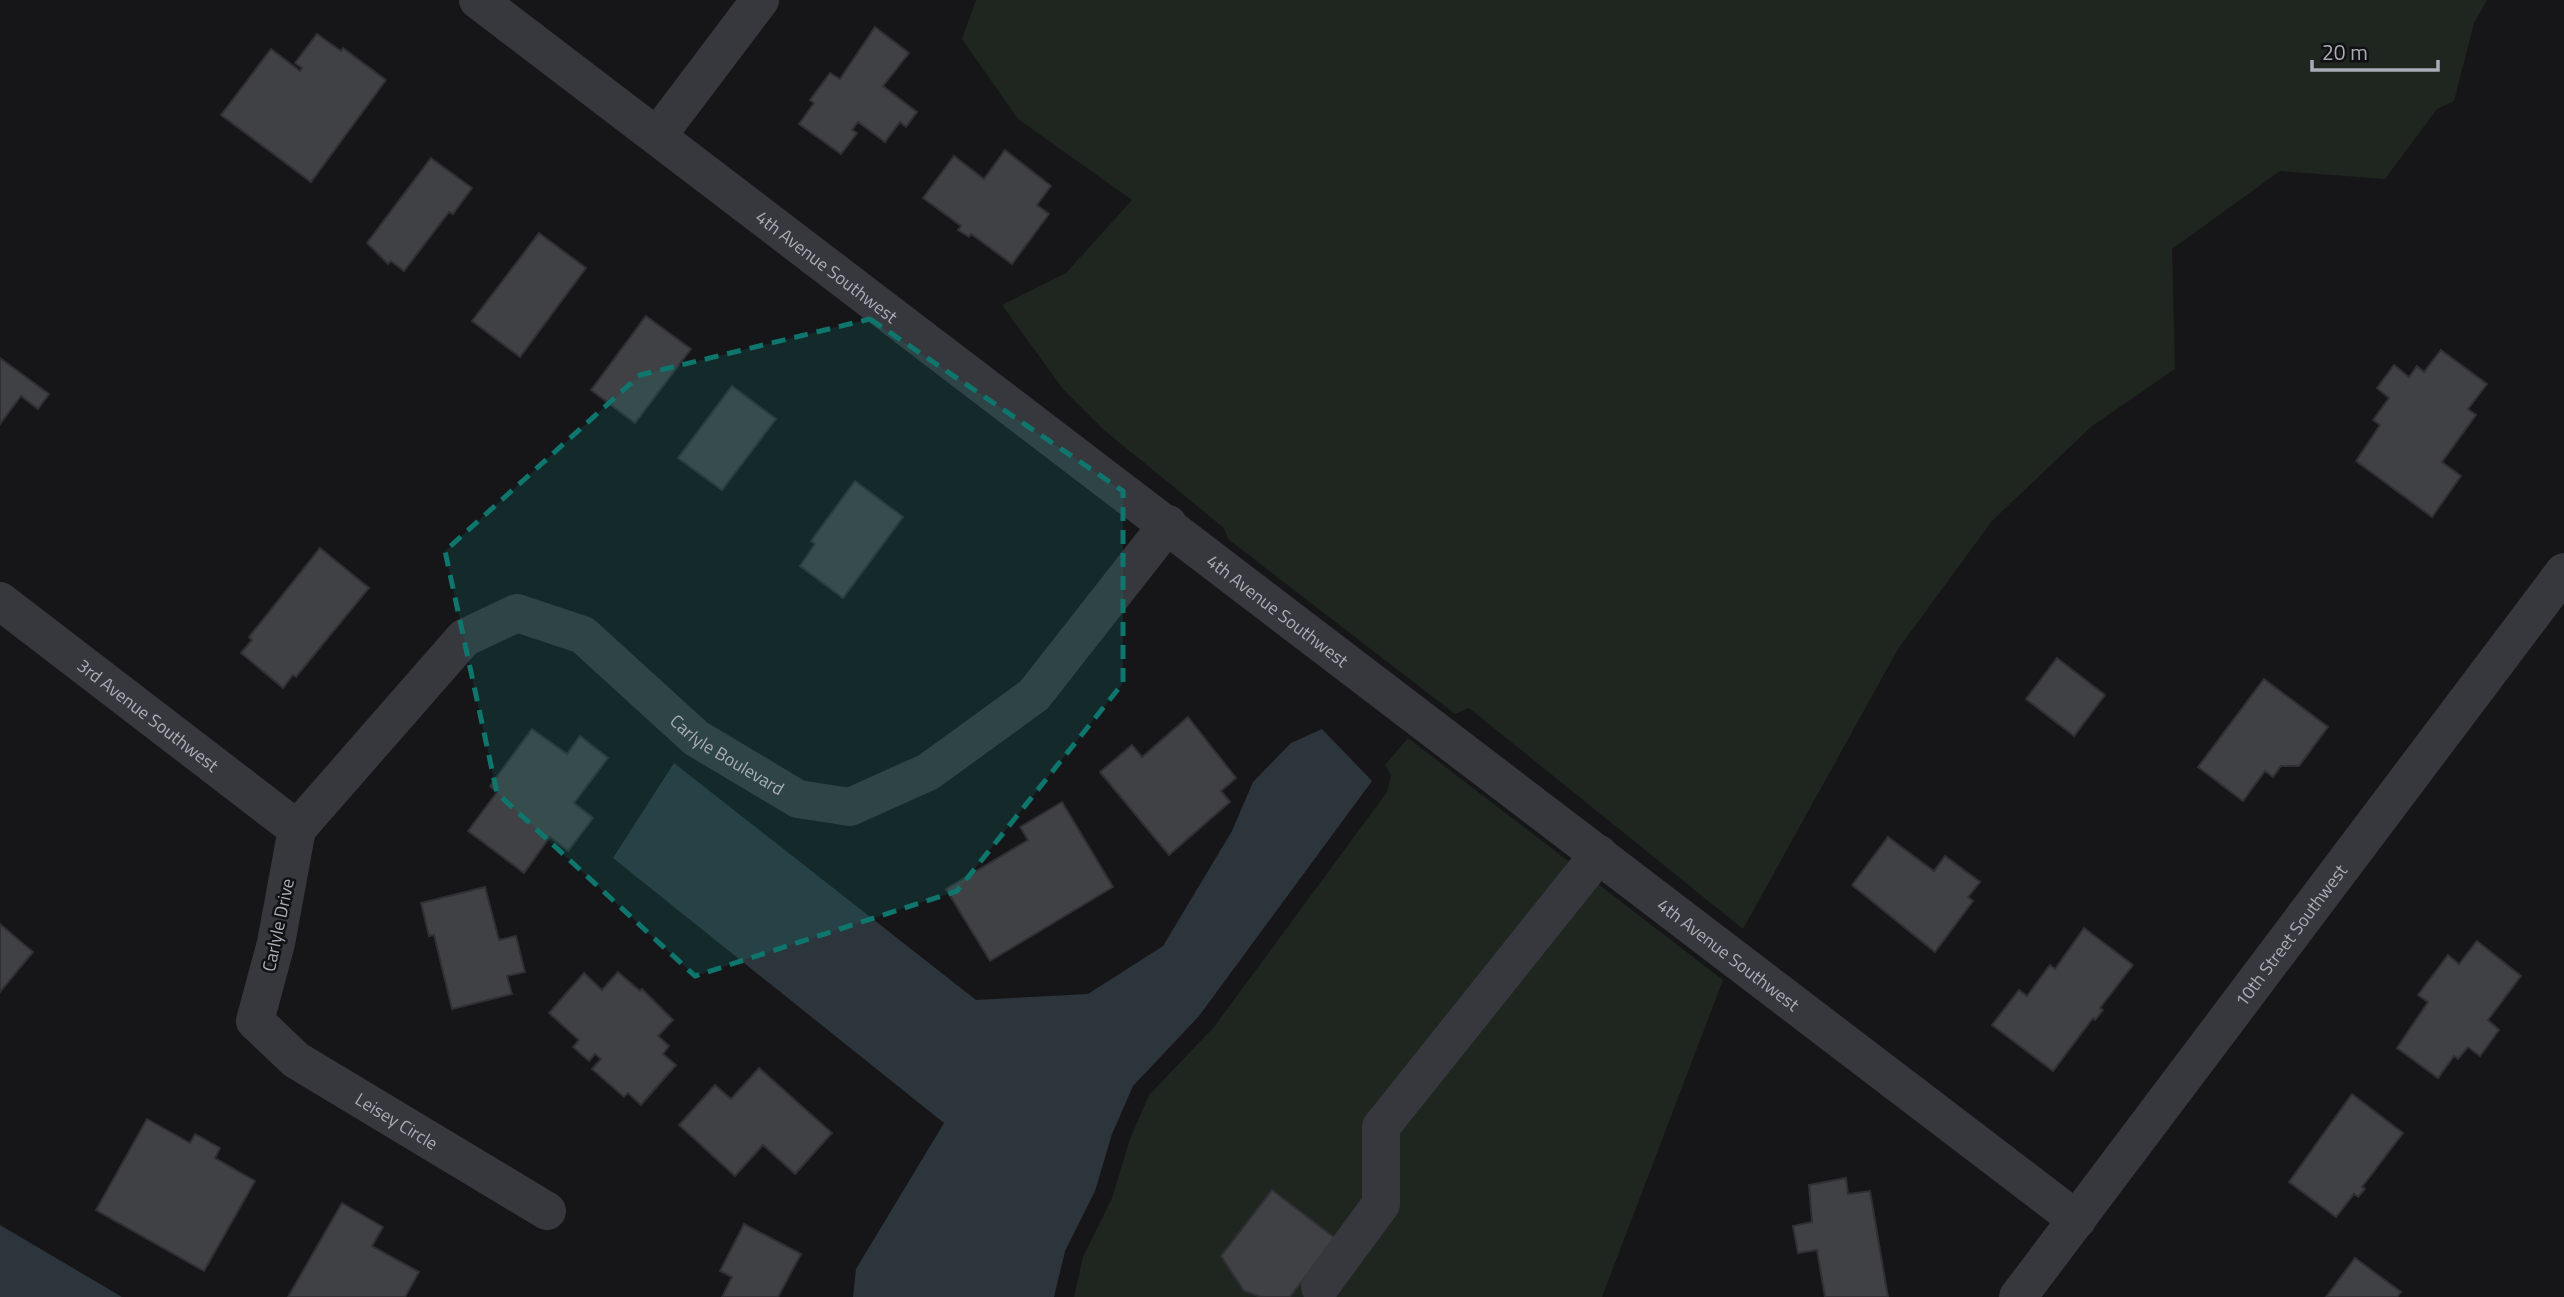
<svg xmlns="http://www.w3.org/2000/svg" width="2564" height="1297" viewBox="0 0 2564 1297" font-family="'Titillium Web',sans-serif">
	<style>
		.green { fill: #1e261f }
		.water { fill: #2c353c }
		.building { fill: #404145; stroke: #303034; stroke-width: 2 }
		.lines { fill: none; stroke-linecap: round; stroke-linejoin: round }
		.minor { stroke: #37383d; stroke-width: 38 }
		.marked { fill: #0f766e; fill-opacity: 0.2; stroke: #0f766e; stroke-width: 5; stroke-dasharray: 14 9; stroke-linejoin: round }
		.labels { text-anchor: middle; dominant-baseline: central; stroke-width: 5; stroke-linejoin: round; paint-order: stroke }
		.street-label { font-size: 18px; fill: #a8adb8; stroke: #111113 }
	</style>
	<rect width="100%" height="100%" fill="#161618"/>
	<g class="green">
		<path d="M976 0H2487L2474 23 2454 101 2437 109 2385 179 2280 171 2172 249 2175 369 2092 426 1992 521 1898 649 1743 929 1469 708 1455 714 1228 539 1224 528 1104 430 1063 389 1002 305 1066 273 1132 200 1018 119 962 39Z"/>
		<path d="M1408 738 1723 980 1602 1297H1074L1083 1257 1112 1198 1130 1139 1149 1095 1214 1027 1387 792 1391 775 1385 765Z"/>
	</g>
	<g class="water">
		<path d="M1322 729 1372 781 1199 1016 1133 1086 1112 1134 1095 1191 1065 1251 1054 1297H853L856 1269 944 1123 613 858 674 763 976 1000 1088 994 1163 946 1232 831 1253 782 1291 743Z"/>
		<path d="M0 1225 122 1297H0Z"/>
	</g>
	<g class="building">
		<path d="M875 27 909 53 883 86 917 112 906 127 900 122 885 142 858 122 852 130 857 133 841 154 799 124 814 103 810 100 830 73 840 79Z"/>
		<path d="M317 34 341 51 343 48 386 80 311 182 221 115 271 49 300 71 302 68 295 63Z"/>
		<path d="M1005 150 1051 186 1037 205 1049 214 1012 264 971 234 969 237 958 230 961 226 923 198 954 156 984 179Z"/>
		<path d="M431 158 472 188 453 214 449 212 404 271 391 261 388 264 367 243Z"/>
		<path d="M539 233 586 268 520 357 472 321Z"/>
		<path d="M646 316 691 349 635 423 591 390Z"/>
		<path d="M2441 350 2487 384 2468 409 2476 415 2442 462 2461 476 2432 517 2356 461 2380 425 2373 420 2389 398 2377 388 2394 365 2409 377 2417 366 2424 372Z"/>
		<path d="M0 358 49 394 38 409 21 396 0 424Z"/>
		<path d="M732 386 776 419 722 490 678 458Z"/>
		<path d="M855 481 903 517 843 598 800 566 815 544 811 541Z"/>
		<path d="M320 548 369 588 296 677 293 675 283 688 241 653 252 640 249 637Z"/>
		<path d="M2057 658 2105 695 2074 736 2026 699Z"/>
		<path d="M2264 679 2328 727 2299 766H2281L2273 777 2265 771 2243 801 2198 767Z"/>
		<path d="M1188 717 1236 778 1221 791 1230 802 1169 855 1100 772 1132 745 1142 757Z"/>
		<path d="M532 729 567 754 580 736 608 758 574 803 593 818 568 851 550 837 524 873 468 831 497 792 490 786Z"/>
		<path d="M1062 802 1113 887 990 961 946 889 1028 840 1020 827Z"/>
		<path d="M1888 837 1934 871 1945 856 1980 882 1968 897 1973 901 1935 952 1852 885Z"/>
		<path d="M485 887 499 940 516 936 525 972 507 976 512 994 452 1009 434 935 429 936 421 903Z"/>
		<path d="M0 924 33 952 0 992Z"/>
		<path d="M2084 928 2133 965 2100 1008 2103 1010 2095 1020 2093 1018 2053 1071 1992 1025 2019 990 2027 996 2050 965 2055 969Z"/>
		<path d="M2477 941 2521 976 2488 1020 2499 1030 2480 1056 2468 1047 2458 1059 2454 1056 2438 1078 2397 1048 2428 1002 2418 995 2448 955 2459 964Z"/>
		<path d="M618 972 640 991 642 989 673 1020 658 1036 669 1046 663 1054 676 1065 641 1105 628 1093 624 1097 592 1069 601 1059 595 1054 589 1061 573 1047 579 1040 549 1013 584 973 602 990Z"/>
		<path d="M759 1068 832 1133 795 1174 763 1145 735 1176 679 1125 715 1085 731 1099Z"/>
		<path d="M2352 1094 2403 1133 2362 1187 2365 1189 2358 1197 2354 1194 2336 1217 2289 1182Z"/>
		<path d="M147 1119 190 1143 195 1134 220 1148 215 1158 255 1181 204 1271 96 1210Z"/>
		<path d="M1846 1178 1848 1194 1870 1191 1888 1297H1825L1817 1250 1798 1253 1793 1226 1812 1222 1809 1185Z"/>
		<path d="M1272 1190 1335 1238 1290 1297H1261L1244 1291 1221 1256Z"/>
		<path d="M342 1203 383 1227 372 1246 419 1272 405 1297H288Z"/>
		<path d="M744 1224 801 1254 778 1297H722L732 1277 720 1271Z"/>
		<path d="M2355 1258 2401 1292 2397 1297H2326Z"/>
	</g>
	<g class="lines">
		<g class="minor">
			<path id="s1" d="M478 0 2077 1220"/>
			<path d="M658 135 760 0"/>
			<path id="s2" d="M0 601 297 829"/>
			<path id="s3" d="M297 829 464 638 517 613 583 635 696 738 798 799 850 807 928 772 1034 695 1168 524"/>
			<path id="s4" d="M297 829 276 943 255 1021 296 1060 547 1211"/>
			<path d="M1320 1287 1381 1204V1127L1599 854"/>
			<path id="s5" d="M2018 1297 2564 572"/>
		</g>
	</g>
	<path class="marked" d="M870 319 1123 491V683L957 891 695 976 497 793 445 551 640 375Z"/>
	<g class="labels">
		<g class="street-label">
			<text stroke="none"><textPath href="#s1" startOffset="439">4th Avenue Southwest</textPath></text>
			<text stroke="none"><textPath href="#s1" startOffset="1006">4th Avenue Southwest</textPath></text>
			<text stroke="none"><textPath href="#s2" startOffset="187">3rd Avenue Southwest</textPath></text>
			<text stroke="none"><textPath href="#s3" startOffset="570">Carlyle Boulevard</textPath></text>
			<text transform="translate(278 925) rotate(-78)">Carlyle Drive</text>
			<text stroke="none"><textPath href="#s5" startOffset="453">10th Street Southwest</textPath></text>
			<text stroke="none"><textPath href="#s1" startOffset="1573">4th Avenue Southwest</textPath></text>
			<text stroke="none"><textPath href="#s4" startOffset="371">Leisey Circle</textPath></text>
		</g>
	</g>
	<path d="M2312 60v10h126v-10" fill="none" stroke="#a8adb8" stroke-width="3.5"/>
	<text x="2322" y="60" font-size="21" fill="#a8adb8" stroke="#111113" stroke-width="5" paint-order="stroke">20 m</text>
</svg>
